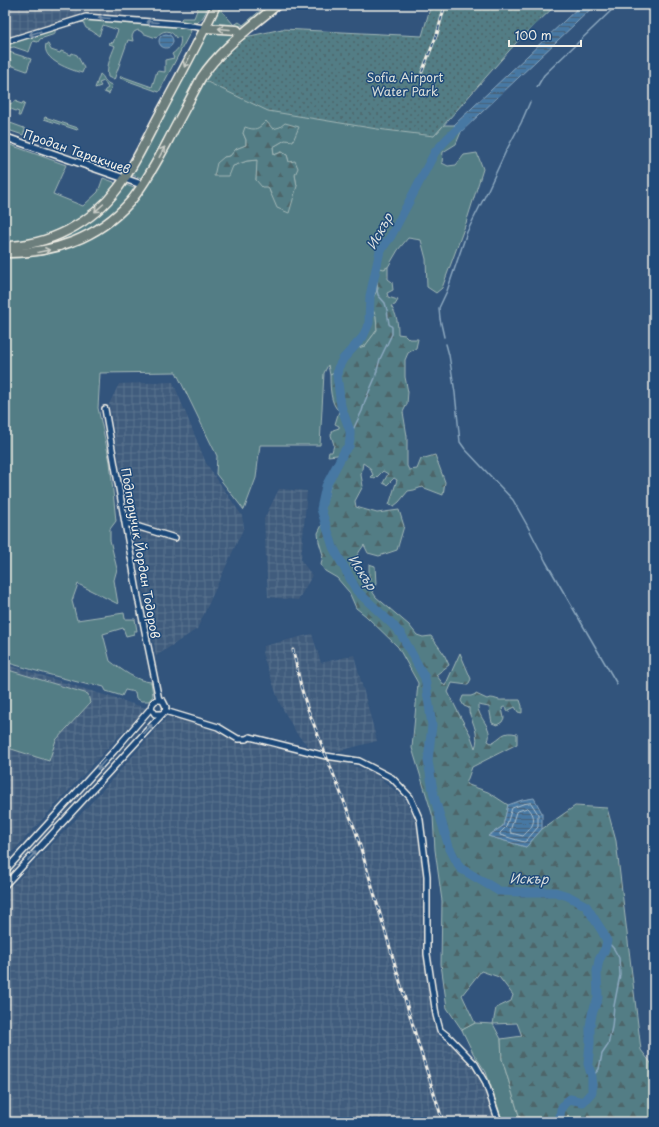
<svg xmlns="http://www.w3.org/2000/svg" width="659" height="1127" viewBox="0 0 659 1127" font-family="'Playpen Sans',sans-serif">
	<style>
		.industrial { fill: url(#industrial-grid) }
		.grass { fill: #527d85; stroke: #a3b7b6; fill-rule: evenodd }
		.forest { fill: url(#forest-firs); stroke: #a3b7b6 }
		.park { fill: url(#park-dots); stroke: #a3b7b6 }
		.water { fill: url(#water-rules); stroke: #8ca8bf }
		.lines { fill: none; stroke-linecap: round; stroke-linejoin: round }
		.shore { stroke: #afc1cc; stroke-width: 1 }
		.stream { stroke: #8ca8bf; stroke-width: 1.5 }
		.river { stroke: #4778a3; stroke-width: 9 }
		.minor-casing { stroke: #f4f1e8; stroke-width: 8 }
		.tertiary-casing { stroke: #f4f1e8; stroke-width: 9 }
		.primary-casing { stroke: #f4f1e8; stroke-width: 11 }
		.minor { stroke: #1f4a7a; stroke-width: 5 }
		.tertiary { stroke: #1f4a7a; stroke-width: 6 }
		.primary { stroke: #6c7e7c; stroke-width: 8 }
		.rail-casing { stroke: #f4f1e8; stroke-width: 3 }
		.rail { stroke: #1f4a7a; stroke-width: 1.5; stroke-dasharray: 4.5; stroke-linecap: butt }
		.oneway { stroke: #748da6 }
		.oneway2 { stroke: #cbcec8 }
		.labels { text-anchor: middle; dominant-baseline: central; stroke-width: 3; stroke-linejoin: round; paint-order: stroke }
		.park-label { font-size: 12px; fill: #dce0d9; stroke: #1f4a7a }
		.street-label { font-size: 12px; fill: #f4f1e8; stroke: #1f4a7a }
		.water-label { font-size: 13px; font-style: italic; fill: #dadfde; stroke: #1f4a7a }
	</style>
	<defs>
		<pattern id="industrial-grid" width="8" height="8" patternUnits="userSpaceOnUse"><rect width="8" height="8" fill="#405c7d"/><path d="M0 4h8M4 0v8" fill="none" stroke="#5c748f"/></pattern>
		<pattern id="forest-firs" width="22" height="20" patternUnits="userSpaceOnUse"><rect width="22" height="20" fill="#527d85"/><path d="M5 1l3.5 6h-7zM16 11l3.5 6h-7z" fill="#4e6569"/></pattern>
		<pattern id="park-dots" width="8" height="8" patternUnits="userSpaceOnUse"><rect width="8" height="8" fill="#527d85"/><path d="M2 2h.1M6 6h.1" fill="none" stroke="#4e6569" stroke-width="1.8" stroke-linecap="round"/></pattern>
		<pattern id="water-rules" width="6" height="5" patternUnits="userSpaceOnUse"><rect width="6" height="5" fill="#4778a3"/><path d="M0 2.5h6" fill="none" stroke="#486279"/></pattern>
	</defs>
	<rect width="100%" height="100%" fill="#32547c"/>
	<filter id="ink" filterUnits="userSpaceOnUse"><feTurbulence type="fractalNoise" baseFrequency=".025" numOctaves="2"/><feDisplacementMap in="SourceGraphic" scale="8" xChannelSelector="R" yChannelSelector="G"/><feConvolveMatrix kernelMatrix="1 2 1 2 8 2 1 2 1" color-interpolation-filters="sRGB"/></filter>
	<g filter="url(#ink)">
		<g class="industrial">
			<path d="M5 5H125L122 15 119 16 83 14 5 39Z"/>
			<path d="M173 382 206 463 242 516 244 527 197 629 156 656 109 404 119 384Z"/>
			<path d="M279 489 307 491 301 560 312 576 298 600 268 597 264 519Z"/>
			<path d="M312 634 321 663 354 655 377 741 335 752 309 747 297 734 280 704 262 653 264 646Z"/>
			<path d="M5 664 149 709 118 737 5 860Z"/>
			<path d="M169 715 216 731 238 743 252 742 304 755 341 762 374 773 405 799 416 821 424 877V954L432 1014 436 1030 441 1040 451 1045 469 1062 480 1077 495 1122H5V893L82 813Z"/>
		</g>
		<g class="grass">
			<path d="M199 5H209C202 21 199 27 181 21V19L182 18H194Z"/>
			<path d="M220 5 225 7 221 10 234 25 239 22 243 25 267 5 263 9 264 10 255 20 248 26 213 25 212 23Z"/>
			<path d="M90 19 187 27 189 28 191 31 159 92 120 78 121 76 152 87 157 71 165 72V60L174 58 172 54C178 50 182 44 180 37L176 38C171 29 162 29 156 38L142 33V32L138 30 134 32 132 36 133 41 128 40 114 80 108 77C106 66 111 56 115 46L109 44 110 42 113 43 118 30 103 25 99 36 92 31 86 28 83 22 78 23 77 21Z"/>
			<path d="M63 26V27L55 30V34L40 39 38 42 33 41 29 52 14 47 8 48 5 55V45Z"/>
			<path d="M282 29 434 136 444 125H454L461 132 456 144 443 152 442 163 448 166 456 165 464 155 477 153 483 169 466 223 442 288 436 293 427 287 426 259 421 240 408 238 398 250 388 267 384 269 377 281 378 289 373 298 371 306 376 316 377 330 365 346 358 348 342 366 339 371 330 375 328 365 324 373 320 445H260L256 478 244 510 216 474 217 456 176 372 100 373 98 408 110 462 116 521 110 529V540L117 569 114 580 118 604 78 584 72 601 77 620 124 613 125 619H135L137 631H134V634L126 636 123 628 103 634 110 661C122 670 136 681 151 682L153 696 149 701H141L136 698 135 692 125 690 122 696 106 691 104 687 93 684 89 685 47 674 5 662V258C62 259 109 236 143 191L203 80ZM266 122 273 129 280 128 285 140 273 147 274 155 282 152 287 155 289 162 295 175 297 186 271 195 268 186 256 180 258 160 247 161 233 166 224 157 230 156 236 149 246 145V140L243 133 258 129Z"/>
			<path d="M211 31 233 34 235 37 227 43 144 178H142L131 175 207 33Z"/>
			<path d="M46 44H48L51 50 60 53 61 51 71 55 72 53 77 55 84 68 82 73C71 70 41 60 46 44Z"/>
			<path d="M9 52 31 59 27 71 10 65 11 60 6 58Z"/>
			<path d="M100 74C105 77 103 82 112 85L109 94 104 92 105 90 108 88 104 81 99 83 101 86 95 88Z"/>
			<path d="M17 100 16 102 22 104 23 102 25 103 20 116H18L19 112 5 107V105L10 104Z"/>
			<path d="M45 117 78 128 77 130 44 119Z"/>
			<path d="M5 121 24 128 25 130 23 135 5 129Z"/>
			<path d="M5 143 66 165 53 194 83 206 98 192 103 178 114 182 115 185C111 190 107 195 103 199 78 226 41 242 5 242Z"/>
			<path d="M126 185 134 188 135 190C113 218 83 237 49 245 38 248 32 249 22 248L58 238 124 186Z"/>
			<path d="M5 669 88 694 90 703 56 740 49 761 5 747Z"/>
			<path d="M475 1023 493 1024 501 1039 502 1059 521 1122H503L486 1072 473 1053 462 1030Z"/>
		</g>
		<g class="forest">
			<path d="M266 121 273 129 280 127 285 123 299 127 293 141 285 140 273 147 274 155 282 152 287 155 289 162 295 161 298 168 295 175 297 186 289 213 277 208 268 187H262L256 180 257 160 247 161 233 166 229 176H214L217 163 224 157 230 156 236 149 246 145V140L243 133 245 127C256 131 258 129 266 121Z"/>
			<path d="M388 267V279L392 282 393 290 387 293 388 297 398 300 395 305 391 306C397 315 398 323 398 334L405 335 409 339H418L416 348 408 353 405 360V377L408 392 407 404 403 412 407 436V466L409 470 417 469 421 459 435 455 445 482 443 495 422 487 414 490 408 491 399 502 394 506 389 505 397 480 394 478 387 485 383 483 388 474 383 471 375 479 371 477 373 475 370 468 363 463 361 475 363 486 355 501 356 507 377 513 399 510 404 526 397 550 379 556 368 553 364 545C359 551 356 559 350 565L367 581 371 580 369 576V564L375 566 376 584 372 591 376 597 409 625 417 635 423 637 431 636 444 654 449 665 436 675 445 686 460 653 471 679 468 685 452 683 448 692 460 716 470 734 475 748C480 737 473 723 469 712V708L464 706 461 701 463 696H471L476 694 487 699C493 696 497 701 503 700 509 700 514 700 520 700L522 706V713L518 712 515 707 509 710V712L507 711V708L504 707 502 708 504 718 502 722 497 725 492 723 489 707 478 705C477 718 494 727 488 741L491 743C502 738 502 730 517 734V744L472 767 466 784 488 792 508 805 503 826 488 836 526 847 542 829 575 806 607 808 616 841 641 1050 654 1067V1122H521L502 1059 501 1039 522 1036 517 1023 493 1024 496 1008 511 1001 513 995 499 977 481 971 462 995 475 1023 462 1030 447 1008 441 964 442 901 435 850 433 817 412 748 418 683 398 647 366 616 356 608 349 592 337 578 325 571 321 565 323 555 319 542 318 533 322 525 324 514 325 506 330 487 334 475 342 460 340 455H337L328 456 329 452H332L334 445 331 435 333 430 339 428V426L335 424 339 411C330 404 330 385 330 375L339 371 349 355 358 348 365 346 377 330 376 316 371 306 373 298 378 289C377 281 376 275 380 268L384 269Z"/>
		</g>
		<path class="park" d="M431 5H556L516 43 434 136 377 129 268 111 203 80 217 61 241 38 282 29 422 36Z"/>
		<g class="water">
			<path d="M581 5H595L461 132 454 125Z"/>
			<circle cx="166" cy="41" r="7"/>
			<path d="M534 798 542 813V829L526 847 488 836 503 826 508 805 522 800Z"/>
		</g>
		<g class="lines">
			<g class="shore">
				<path d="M531 803 538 814V827L526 841 524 842 500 835V833L506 827 512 808 523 804Z"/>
				<path d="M528 808C539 819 532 828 523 836L511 833 510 831 516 812Z"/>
			</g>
			<g class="stream">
				<path d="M537 87 544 75 617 5"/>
				<path d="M444 337 440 319 439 308 447 291 467 232 487 192 506 151 521 123 530 102"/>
				<path d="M446 344 449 355 455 393 460 442 465 449 513 500 527 525 546 562 617 684"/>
				<path d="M350 436 362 411 365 401 375 378 380 359 392 334V327L389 324 387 310 385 303 378 295 374 275"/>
				<path d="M592 1077 599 1069 602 1054 608 1045 612 1027 614 1006 620 975 619 958 614 949 607 941"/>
			</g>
			<path class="river" d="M467 120 448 138 435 152 391 236 380 251 370 296 369 323 363 337 343 359 338 368 337 375 341 406 350 431V439L349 446 345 450 326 486 321 509 333 547 357 591 392 624 401 634 425 678 432 725 428 761 434 796 449 847 460 868 499 891 520 892H555L568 896 586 906 602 931 607 941 605 949 599 960 597 971 598 998 592 1014 590 1027V1043L588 1064 592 1077V1092L583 1102 570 1099C560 1106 560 1110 560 1122"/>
			<defs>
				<g id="minor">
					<path d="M5 42 86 17 178 24 205 28"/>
					<path d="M105 409 138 597 159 700"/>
					<path d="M126 523 175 538"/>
					<path d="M151 708 155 714H162"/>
					<path d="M165 711 218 727 238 739H246L250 737 326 756 359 761 392 778 410 797 420 820 427 876V954L436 1015 440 1030 450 1038 475 1064 485 1081 499 1122"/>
					<path d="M5 871 114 751 151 708C152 701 157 698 163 701L166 707 165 711 5 885"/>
				</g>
				<path id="tertiary" d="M5 137 143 185"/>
				<g id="primary">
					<path d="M205 28 237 30 241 35"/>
					<path d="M5 246C49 246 92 223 118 188 136 164 148 135 163 108 181 74 200 40 216 5"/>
					<path d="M5 253C53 254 98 238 130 202 145 184 156 163 167 143 178 121 190 100 201 78 221 48 250 28 277 5"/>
				</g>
			</defs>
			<use href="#minor" class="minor-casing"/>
			<use href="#tertiary" class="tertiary-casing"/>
			<use href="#primary" class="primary-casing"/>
			<use href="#minor" class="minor"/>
			<use href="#tertiary" class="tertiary"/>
			<use href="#primary" class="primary"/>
			<defs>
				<g id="rail">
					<path d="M422 72 437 34 445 5"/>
					<path d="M293 650 301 687 307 707 356 832 418 1043 443 1122"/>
				</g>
			</defs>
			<use href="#rail" class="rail-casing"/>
			<use href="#rail" class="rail"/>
		</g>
		<defs><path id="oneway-shaft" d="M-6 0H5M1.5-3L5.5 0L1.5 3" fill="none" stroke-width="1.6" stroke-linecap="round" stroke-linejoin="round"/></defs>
		<g class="oneway">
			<use href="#oneway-shaft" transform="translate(104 18) rotate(-175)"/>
			<use href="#oneway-shaft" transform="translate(152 22) rotate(-175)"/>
			<use href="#oneway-shaft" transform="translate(35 33) rotate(162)"/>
			<use href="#oneway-shaft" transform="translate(148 729) rotate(-48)"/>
			<use href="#oneway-shaft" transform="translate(101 765) rotate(132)"/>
			<use href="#oneway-shaft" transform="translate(32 856) rotate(-47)"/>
		</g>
		<g class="oneway2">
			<use href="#oneway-shaft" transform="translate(224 29) rotate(-175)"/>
			<use href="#oneway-shaft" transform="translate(187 62) rotate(118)"/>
			<use href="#oneway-shaft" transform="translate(162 152) rotate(-62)"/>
			<use href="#oneway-shaft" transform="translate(99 208) rotate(138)"/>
			<use href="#oneway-shaft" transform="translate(44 251) rotate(-12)"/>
		</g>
	</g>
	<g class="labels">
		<g class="park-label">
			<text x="405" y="77">Sofia Airport<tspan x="405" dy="14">Water Park</tspan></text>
		</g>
		<g class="street-label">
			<text transform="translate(77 151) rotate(19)">Продан Таракчиев</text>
			<text transform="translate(141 553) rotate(80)">Подпоручик Йордан Тодоров</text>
		</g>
		<g class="water-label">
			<text transform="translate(379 231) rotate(-61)">Искър</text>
			<text transform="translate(363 572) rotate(57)">Искър</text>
			<text transform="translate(529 878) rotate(1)">Искър</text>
		</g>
	</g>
	<rect width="659" height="1127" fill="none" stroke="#1f4a7a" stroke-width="20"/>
	<rect x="10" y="10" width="639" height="1107" fill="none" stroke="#f4f1e8" stroke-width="1.5" filter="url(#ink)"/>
	<path d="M509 40v6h72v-6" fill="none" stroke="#f4f1e8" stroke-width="2"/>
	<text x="515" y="40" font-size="12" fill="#f4f1e8" stroke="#1f4a7a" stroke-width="3" paint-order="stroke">100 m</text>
</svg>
